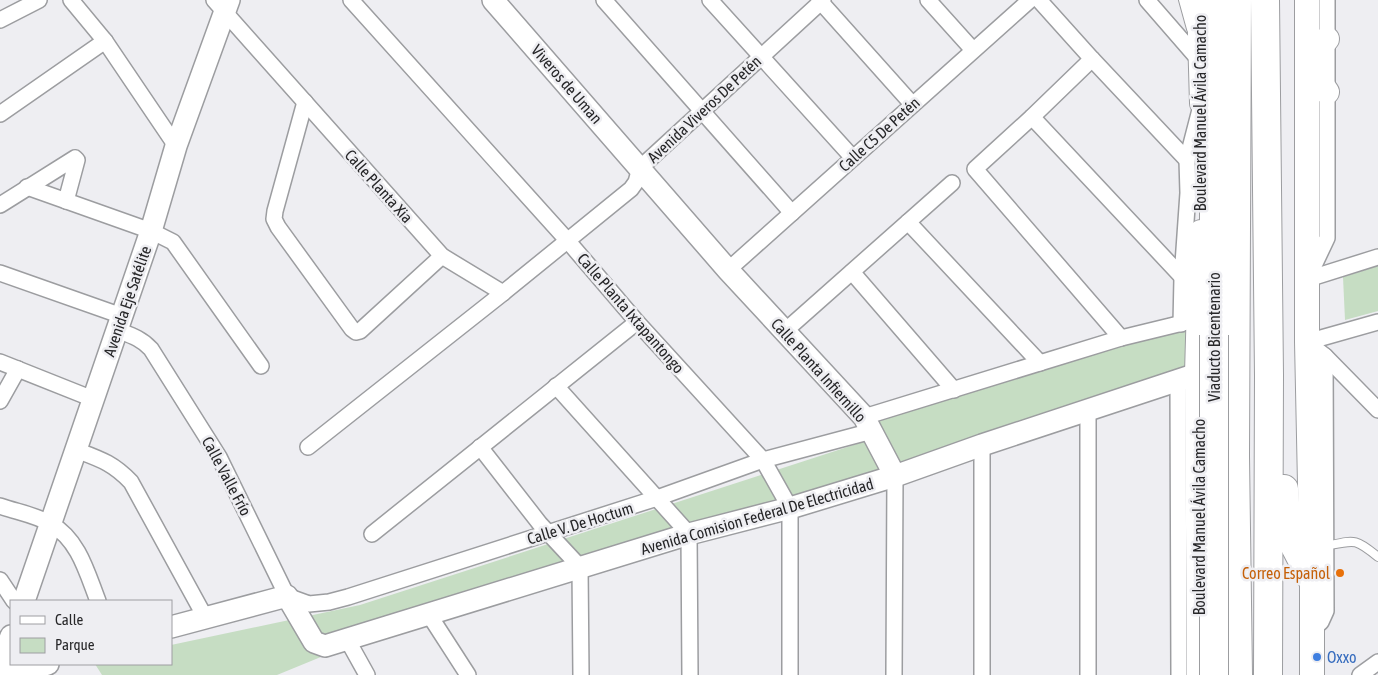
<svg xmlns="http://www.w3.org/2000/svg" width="1378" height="675" viewBox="0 0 1378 675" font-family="'Asap Condensed',sans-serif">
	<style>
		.green { fill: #c6ddc3 }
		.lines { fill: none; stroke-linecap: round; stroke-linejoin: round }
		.lane-casing { stroke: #9c9da0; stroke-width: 10 }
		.street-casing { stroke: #9c9da0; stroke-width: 18 }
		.secondary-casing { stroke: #9c9da0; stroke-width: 24 }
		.primary-casing { stroke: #9c9da0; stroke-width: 26 }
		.highway-casing { stroke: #9c9da0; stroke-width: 30 }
		.lane { stroke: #fff; stroke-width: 8 }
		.street { stroke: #fff; stroke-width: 15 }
		.secondary { stroke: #fff; stroke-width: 21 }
		.primary { stroke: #fff; stroke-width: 24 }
		.highway { stroke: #fff; stroke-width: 28 }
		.highway-bridge-casing { stroke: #9c9da0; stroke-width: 30; stroke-linecap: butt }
		.highway-bridge { stroke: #fff; stroke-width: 28 }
		.food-dot { fill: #e8710a; stroke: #eeeef2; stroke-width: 2 }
		.shop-dot { fill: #3f7fe0; stroke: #eeeef2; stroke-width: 2 }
		.labels { text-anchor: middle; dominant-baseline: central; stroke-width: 5; stroke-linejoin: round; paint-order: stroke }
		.street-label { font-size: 16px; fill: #272729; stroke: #eeeef2 }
		.food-label { font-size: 16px; fill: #c56008; stroke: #eeeef2; text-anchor: end }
		.shop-label { font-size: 16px; fill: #366cbe; stroke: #eeeef2; text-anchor: start }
	</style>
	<rect width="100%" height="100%" fill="#eeeef2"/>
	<g class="green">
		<path d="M1378 266V311L1345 320 1343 277Z"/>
		<path d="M1199 309 1197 374 901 464 876 415Z"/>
		<path d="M869 440 890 479 389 629 277 675H102L95 664H171V645L360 605Z"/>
	</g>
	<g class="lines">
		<defs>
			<g id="lane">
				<path d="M1183 0 1191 29"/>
				<path d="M1326 546C1355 540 1355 538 1378 557"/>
			</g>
			<g id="street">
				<path d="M71 0 105 41 176 146"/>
				<path d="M214 0 442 256 503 293"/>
				<path d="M351 0 567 240 637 322 763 460 790 508V675"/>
				<path d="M604 0 792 213"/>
				<path d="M710 0 853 158"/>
				<path d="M819 0 912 104"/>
				<path d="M928 0 973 50"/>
				<path d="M1039 0 1092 59 1187 160"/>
				<path d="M1147 0 1200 61"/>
				<path d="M0 20 39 0"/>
				<path d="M1092 59 1032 117 975 169 1121 338"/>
				<path d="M305 102 275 211 274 219 278 227 352 329 356 332 360 331 442 256"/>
				<path d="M0 114 105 41"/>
				<path d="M1032 117 1200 296"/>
				<path d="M27 187 151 231 173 242 261 366"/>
				<path d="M0 205 75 158 77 160 66 201"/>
				<path d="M908 222 1040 363"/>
				<path d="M728 270 1030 0"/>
				<path d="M852 272 954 390"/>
				<path d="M0 273 122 316"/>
				<path d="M1310 274 1327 238V0"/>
				<path d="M1308 279 1378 257"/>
				<path d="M1181 324 1182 278 1188 193 1187 160 1202 102"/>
				<path d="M117 330C130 335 141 338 151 349L219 457 287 596 309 604 329 602 348 597 657 498 763 460 872 431"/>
				<path d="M785 331 952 183"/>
				<path d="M1307 342 1325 356 1326 611 1321 622 1312 630"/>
				<path d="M1307 342 1378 322"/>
				<path d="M1325 356 1378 410"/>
				<path d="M0 362 93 399"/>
				<path d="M1178 380 1179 675"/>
				<path d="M556 386 689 534 690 675"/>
				<path d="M0 401 18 369"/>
				<path d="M1088 410V675"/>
				<path d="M864 417 1121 338 1199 319"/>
				<path d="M982 445V675"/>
				<path d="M308 447 503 293 631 189 636 182 640 168 823 0"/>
				<path d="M480 447 540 524 580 567 581 675"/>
				<path d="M76 450C100 459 113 463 131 482L205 617"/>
				<path d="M0 506C17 512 36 515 51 524 79 540 87 573 98 601"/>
				<path d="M372 534 637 322"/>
				<path d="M0 580 14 601"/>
				<path d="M428 613 468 675"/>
				<path d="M347 639 367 675"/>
				<path d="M894 675 895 476"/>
				<path d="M1360 675 1378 662"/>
			</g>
			<g id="secondary">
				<path d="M493 0 728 270 864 417 895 476"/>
				<path d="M24 601 151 231 176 146 229 0"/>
				<path d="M171 627 287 596 314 642 325 646 689 534 790 508 895 476 982 445 1197 374"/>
				<path d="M0 666 11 636"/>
				<path d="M11 675 48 664"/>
			</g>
			<g id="primary">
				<path d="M1199 0 1202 103"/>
				<path d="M1307 0V342L1312 579V675"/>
				<path d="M1327 92 1307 63 1327 39"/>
				<path d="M1199 675 1197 374 1201 232"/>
			</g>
			<g id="highway">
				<path d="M1237 0 1235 456 1238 675"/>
				<path d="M1265 0 1269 375 1268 675"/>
				<path d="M1214 335V0"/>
				<path d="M1284 489 1287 531 1312 579"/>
			</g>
		</defs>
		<use href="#lane" class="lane-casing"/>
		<use href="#street" class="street-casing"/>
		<use href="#secondary" class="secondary-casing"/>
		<use href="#primary" class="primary-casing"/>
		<use href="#highway" class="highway-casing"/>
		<use href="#lane" class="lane"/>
		<use href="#street" class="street"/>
		<use href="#secondary" class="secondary"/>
		<use href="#primary" class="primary"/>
		<use href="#highway" class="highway"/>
		<defs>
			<path id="highway-bridge" d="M1214 335V675"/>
		</defs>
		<use href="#highway-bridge" class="highway-bridge-casing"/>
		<use href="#highway-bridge" class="highway-bridge"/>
	</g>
	<circle class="food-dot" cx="1340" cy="573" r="5"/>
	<circle class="shop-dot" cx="1317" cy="657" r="5"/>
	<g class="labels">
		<g class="street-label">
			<text transform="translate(567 84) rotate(49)">Viveros de Uman</text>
			<text transform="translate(704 109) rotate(-43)">Avenida Viveros De Petén</text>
			<text transform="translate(1200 113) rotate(-90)">Boulevard Manuel Ávila Camacho</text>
			<text transform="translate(879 134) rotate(-42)">Calle C5 De Petén</text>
			<text transform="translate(379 186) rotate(48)">Calle Planta Xia</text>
			<text transform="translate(127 301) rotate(-71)">Avenida Eje Satélite</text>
			<text transform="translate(631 313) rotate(49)">Calle Planta Ixtapantongo</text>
			<text transform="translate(1214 337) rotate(-90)">Viaducto Bicentenario</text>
			<text transform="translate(819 370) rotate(48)">Calle Planta Infiernillo</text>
			<text transform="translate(227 476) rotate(62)">Calle Valle Frío</text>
			<text transform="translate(757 516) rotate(-16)">Avenida Comision Federal De Electricidad</text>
			<text transform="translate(1199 517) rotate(-90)">Boulevard Manuel Ávila Camacho</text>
			<text transform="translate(580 523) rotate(-17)">Calle V. De Hoctum</text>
		</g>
		<g class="food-label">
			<text x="1330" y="573">Correo Español</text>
		</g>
		<g class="shop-label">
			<text x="1327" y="657">Oxxo</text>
		</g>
	</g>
	<rect x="10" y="600" width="162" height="65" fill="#eeeef2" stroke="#9e9ea2"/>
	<rect x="20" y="616" width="25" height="8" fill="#ffffff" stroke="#9e9ea2"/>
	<text x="55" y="625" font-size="15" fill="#272729">Calle</text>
	<rect x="20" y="638" width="25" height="15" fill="#c6ddc3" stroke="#9e9ea2"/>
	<text x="55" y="650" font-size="15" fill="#272729">Parque</text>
</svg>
